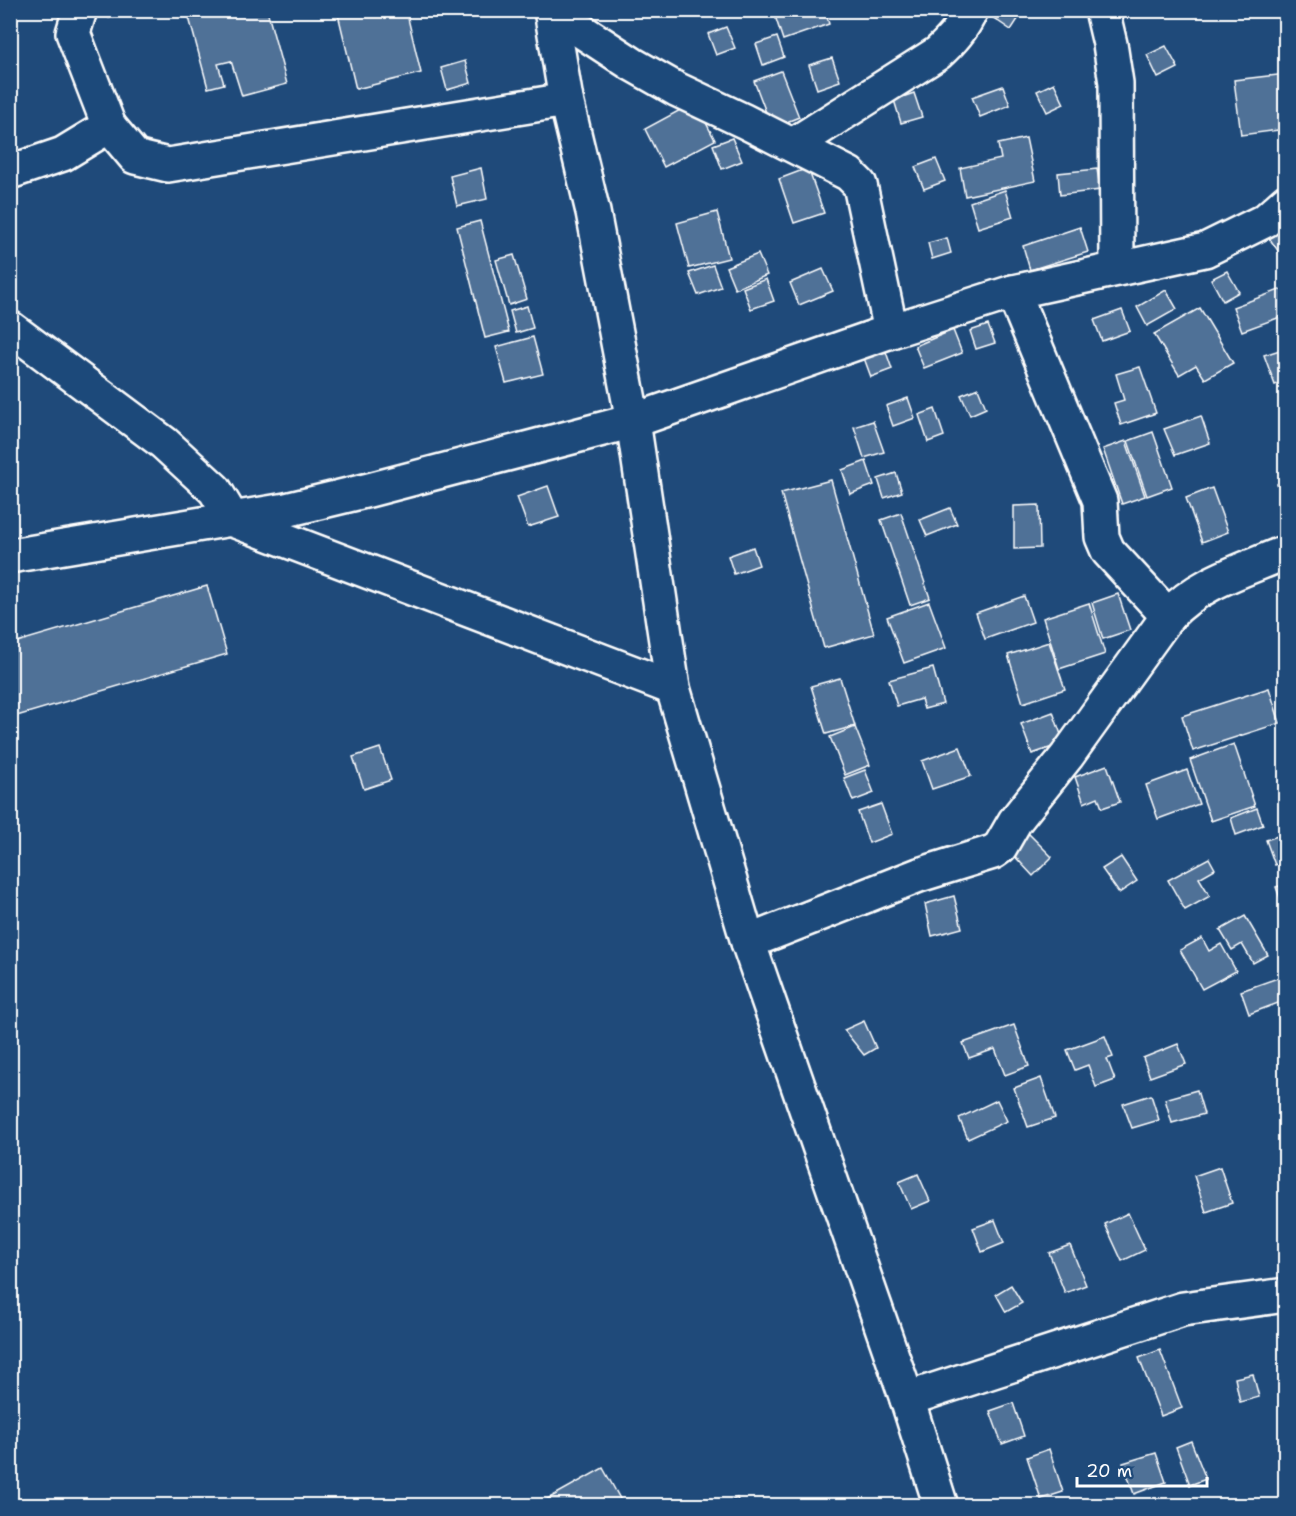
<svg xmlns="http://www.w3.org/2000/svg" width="1296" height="1516" viewBox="0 0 1296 1516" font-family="'Shantell Sans',sans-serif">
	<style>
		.building { fill: #507197; stroke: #fff; stroke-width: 1.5 }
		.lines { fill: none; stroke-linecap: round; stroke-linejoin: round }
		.minor-casing { stroke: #fff; stroke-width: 38 }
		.minor { stroke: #1f4a7a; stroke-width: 33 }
	</style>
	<rect width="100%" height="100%" fill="#1f4a7a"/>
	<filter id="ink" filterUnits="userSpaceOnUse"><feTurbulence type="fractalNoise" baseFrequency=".0167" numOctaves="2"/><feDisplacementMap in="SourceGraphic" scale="12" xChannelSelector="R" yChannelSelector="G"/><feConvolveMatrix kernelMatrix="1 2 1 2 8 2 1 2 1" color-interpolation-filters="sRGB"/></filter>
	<g filter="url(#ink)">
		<g class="building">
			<path d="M107 10H133L109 18Z"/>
			<path d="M187 10H267L287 84 242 96 231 61 218 64 224 84 208 88Z"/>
			<path d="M337 10H406L421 73 356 89Z"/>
			<path d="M773 10H825L829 24 783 40Z"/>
			<path d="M996 10H1024L1011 30 992 17Z"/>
			<path d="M726 27 735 48 716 55 708 34Z"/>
			<path d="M777 37 784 57 763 65 756 44Z"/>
			<path d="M1166 46 1178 68 1158 78 1147 55Z"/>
			<path d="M832 58 840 81 817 89 809 65Z"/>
			<path d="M465 61 471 83 447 90 441 68Z"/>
			<path d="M781 71 799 117 772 128 754 81Z"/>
			<path d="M1286 74V129L1241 135 1234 80Z"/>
			<path d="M1054 83 1064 104 1047 112 1037 91Z"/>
			<path d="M1003 86 1010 105 980 117 972 97Z"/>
			<path d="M914 93 922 117 901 123 894 100Z"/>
			<path d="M695 102 715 140 664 167 645 129Z"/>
			<path d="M732 138 742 161 722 169 713 145Z"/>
			<path d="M1026 138 1035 181 965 196 960 168 1001 159 998 144Z"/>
			<path d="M936 159 945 181 924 189 915 167Z"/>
			<path d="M481 168 487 199 457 206 450 176Z"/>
			<path d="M808 168 824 213 794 223 779 179Z"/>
			<path d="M1097 169 1100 190 1060 195 1058 173Z"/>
			<path d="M1005 190 1013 217 978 228 970 202Z"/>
			<path d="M717 212 729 258 689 268 677 223Z"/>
			<path d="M480 221 509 332 485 338 457 227Z"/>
			<path d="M1286 222V247L1279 252 1264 231Z"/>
			<path d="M1080 227 1088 252 1030 270 1023 246Z"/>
			<path d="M947 238 951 253 932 259 928 243Z"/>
			<path d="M758 254 767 275 735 289 726 267Z"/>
			<path d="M514 255 527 299 509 305 496 260Z"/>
			<path d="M713 265 721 287 698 295 689 273Z"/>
			<path d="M823 269 833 291 799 305 790 283Z"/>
			<path d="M1227 271 1239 292 1223 301 1211 279Z"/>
			<path d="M766 279 774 301 751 309 743 288Z"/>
			<path d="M1285 288 1286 315 1242 331 1233 307Z"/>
			<path d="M1166 290 1177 309 1147 326 1137 307Z"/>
			<path d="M527 306 533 328 516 333 510 311Z"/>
			<path d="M1200 308 1233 363 1205 379 1196 365 1179 375 1154 334Z"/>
			<path d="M1122 310 1130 331 1102 341 1094 320Z"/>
			<path d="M988 325 995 343 976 349 970 331Z"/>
			<path d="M953 330 962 353 924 368 915 346Z"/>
			<path d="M533 337 543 374 506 383 496 347Z"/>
			<path d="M1286 348V381L1275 385 1264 355Z"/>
			<path d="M885 349 892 369 871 377 864 358Z"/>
			<path d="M1140 367 1156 413 1121 425 1114 403 1124 400 1116 374Z"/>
			<path d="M978 388 986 408 970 415 961 395Z"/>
			<path d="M908 398 915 418 893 426 886 406Z"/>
			<path d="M935 409 944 436 928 442 919 415Z"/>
			<path d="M1201 416 1210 443 1175 455 1164 429Z"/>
			<path d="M873 421 884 452 864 458 854 427Z"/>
			<path d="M1153 432 1172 487 1147 496 1128 441Z"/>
			<path d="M1126 441 1145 496 1122 504 1103 449Z"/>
			<path d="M866 461 874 485 850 494 842 470Z"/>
			<path d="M896 473 902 492 884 498 878 479Z"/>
			<path d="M831 480 874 634 824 648 781 493Z"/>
			<path d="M1286 481V504L1284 505 1277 484Z"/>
			<path d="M548 486 559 517 528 527 517 497Z"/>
			<path d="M1212 488 1228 532 1202 542 1186 498Z"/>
			<path d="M1039 505 1040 548 1014 549V506Z"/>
			<path d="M950 508 957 524 927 536 920 520Z"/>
			<path d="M901 513 930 598 910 605 881 520Z"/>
			<path d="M753 547 759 565 734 574 728 556Z"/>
			<path d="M207 586 227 654 10 718V644Z"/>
			<path d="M1118 594 1130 630 1103 639 1092 603Z"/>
			<path d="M1024 596 1033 622 985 639 976 613Z"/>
			<path d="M929 602 946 648 904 663 887 617Z"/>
			<path d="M1089 603 1105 654 1059 669 1043 618Z"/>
			<path d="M1049 642 1065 689 1023 703 1008 655Z"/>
			<path d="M933 668 943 704 924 709 921 699 897 706 889 680Z"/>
			<path d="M840 678 855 726 826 734 811 686Z"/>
			<path d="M1269 688 1280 723 1193 751 1182 716Z"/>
			<path d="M1053 712 1064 743 1032 754 1021 724Z"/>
			<path d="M855 727 870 765 845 775 830 737Z"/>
			<path d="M1234 744 1255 806 1211 821 1190 760Z"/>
			<path d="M960 747 971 776 932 789 922 761Z"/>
			<path d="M380 748 391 780 364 789 353 757Z"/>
			<path d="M1107 765 1120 802 1102 808 1098 797 1084 803 1075 777Z"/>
			<path d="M865 770 874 793 853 801 844 778Z"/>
			<path d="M1187 770 1199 804 1158 819 1146 785Z"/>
			<path d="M881 804 892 834 869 843 858 812Z"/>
			<path d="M1257 808 1263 825 1236 835 1231 818Z"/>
			<path d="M1026 831 1052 857 1033 876 1008 849Z"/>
			<path d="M1286 833V861L1275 865 1266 840Z"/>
			<path d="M1121 857 1137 881 1119 893 1102 869Z"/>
			<path d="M1209 858 1215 869 1199 878 1210 896 1185 910 1168 880Z"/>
			<path d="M1286 884V914L1276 887Z"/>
			<path d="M954 896 962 928 932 936 925 904Z"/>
			<path d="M1245 916 1268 955 1253 963 1242 944 1232 950 1220 930Z"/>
			<path d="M1202 938 1209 951 1221 944 1236 971 1202 989 1180 950Z"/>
			<path d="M1286 975V1000L1249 1014 1241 991Z"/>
			<path d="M864 1021 876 1048 864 1055 844 1030Z"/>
			<path d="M1014 1025 1029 1066 1005 1075 995 1049 969 1058 963 1043Z"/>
			<path d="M1105 1036 1113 1057 1107 1059 1115 1080 1096 1087 1088 1065 1075 1070 1067 1050Z"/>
			<path d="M1178 1044 1186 1064 1150 1077 1143 1058Z"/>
			<path d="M1041 1078 1055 1118 1028 1127 1014 1088Z"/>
			<path d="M1197 1090 1204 1114 1172 1123 1165 1099Z"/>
			<path d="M1151 1095 1159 1120 1132 1128 1123 1104Z"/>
			<path d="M997 1100 1007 1121 968 1139 959 1118Z"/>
			<path d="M1220 1167 1232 1203 1206 1212 1194 1176Z"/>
			<path d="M918 1174 930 1201 911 1209 899 1182Z"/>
			<path d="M1128 1213 1145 1250 1122 1261 1105 1224Z"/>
			<path d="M995 1220 1004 1243 982 1252 973 1228Z"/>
			<path d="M1070 1245 1086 1285 1065 1293 1049 1253Z"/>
			<path d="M1011 1285 1022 1303 1006 1312 996 1294Z"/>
			<path d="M1160 1350 1182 1408 1161 1416 1139 1358Z"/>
			<path d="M1253 1374 1259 1397 1240 1402 1235 1378Z"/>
			<path d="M1013 1403 1024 1436 1002 1444 990 1411Z"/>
			<path d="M1191 1441 1206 1479 1190 1485 1176 1447Z"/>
			<path d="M1049 1449 1063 1492 1041 1499 1027 1457Z"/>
			<path d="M1156 1453 1166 1482 1134 1494 1123 1463Z"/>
			<path d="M603 1468 624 1506H535Z"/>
			<path d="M737 1498 740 1506H719Z"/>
		</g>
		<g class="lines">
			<defs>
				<g id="minor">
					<path d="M80 10 73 33 109 126"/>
					<path d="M551 10 566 100 593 212 633 421 673 688 748 942 907 1399 941 1506"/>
					<path d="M1102 10 1110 44 1116 83 1117 268"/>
					<path d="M551 11 632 64 676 89 744 121 849 174 860 185 891 331"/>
					<path d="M793 145 938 53C952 40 963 28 971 10"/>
					<path d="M10 172 63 154 109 126 135 157 168 165 566 100"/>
					<path d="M1013 292 1100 501 1102 537 1108 551 1168 616"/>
					<path d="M10 328 164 443 215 490 233 520 673 688"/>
					<path d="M10 556 286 510 369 490 633 421 891 331 1013 292 1205 250 1266 220 1286 202"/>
					<path d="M748 942 919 875 993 852 1000 847 1015 821 1067 756 1168 616C1199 582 1245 570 1286 552"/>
					<path d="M907 1399 1183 1309 1286 1295"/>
				</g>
			</defs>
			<use href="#minor" class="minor-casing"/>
			<use href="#minor" class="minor"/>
		</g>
	</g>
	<rect width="1296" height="1516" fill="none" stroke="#1f4a7a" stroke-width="36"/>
	<rect x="18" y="18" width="1260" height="1480" fill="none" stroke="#fff" stroke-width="2" filter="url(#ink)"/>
	<path d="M1077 1477v9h130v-9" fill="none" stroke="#ffffff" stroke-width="3"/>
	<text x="1086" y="1477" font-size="18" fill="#ffffff" stroke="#1f4a7a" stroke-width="4.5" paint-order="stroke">20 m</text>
</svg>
